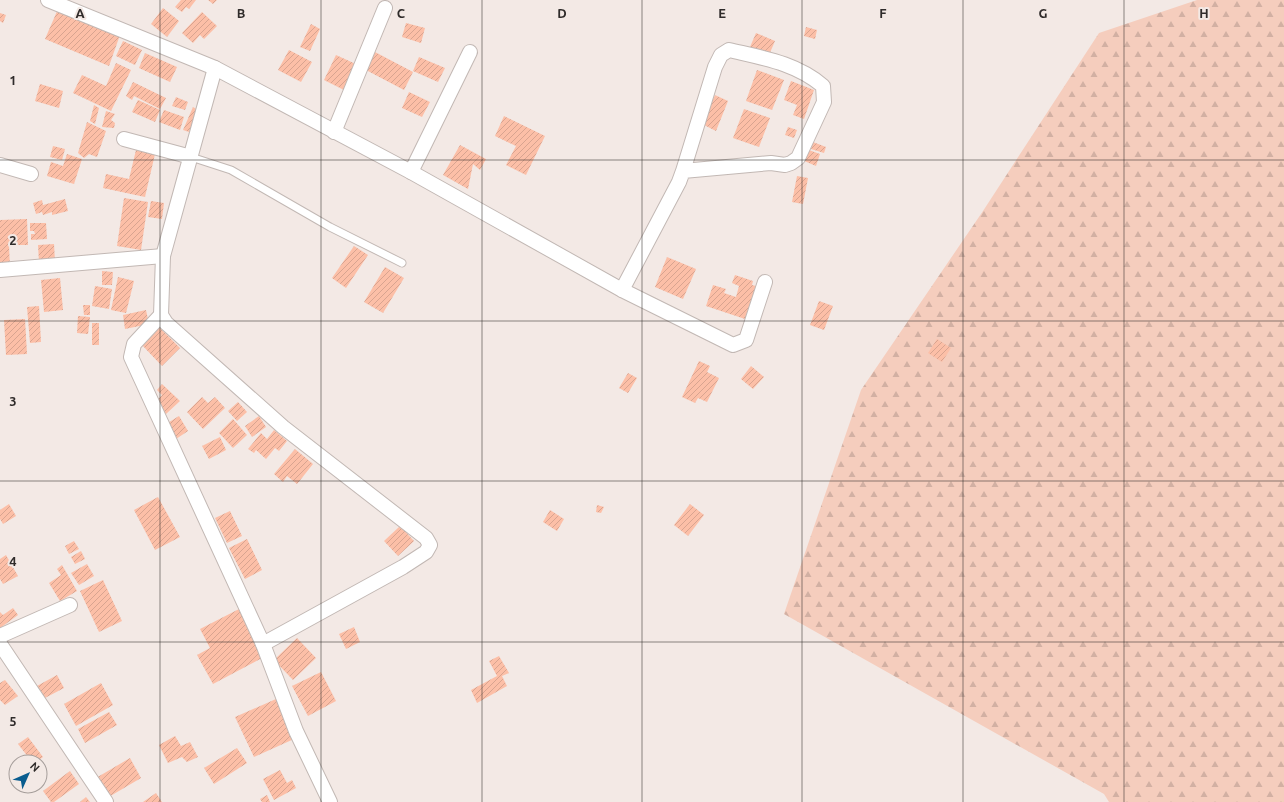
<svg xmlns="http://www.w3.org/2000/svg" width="1284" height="802" viewBox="0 0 1284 802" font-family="Ubuntu,sans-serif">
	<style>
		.forest { fill: url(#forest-firs) }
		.building { fill: url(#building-hatch) }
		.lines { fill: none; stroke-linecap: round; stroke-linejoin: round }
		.service-casing { stroke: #c2b8b4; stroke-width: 9 }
		.minor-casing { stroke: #c2b8b4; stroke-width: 16 }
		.service { stroke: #fff; stroke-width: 7 }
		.minor { stroke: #fff; stroke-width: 14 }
		.grid { fill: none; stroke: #2f2b2a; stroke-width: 1; stroke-opacity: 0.55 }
		.grid-label { font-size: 13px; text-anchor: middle; font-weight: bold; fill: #2f2b2a; stroke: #f3e9e5; stroke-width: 4; stroke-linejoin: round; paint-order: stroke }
	</style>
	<defs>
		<pattern id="forest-firs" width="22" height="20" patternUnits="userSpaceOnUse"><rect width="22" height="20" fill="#f5cdbd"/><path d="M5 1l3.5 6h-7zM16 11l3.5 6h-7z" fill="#d2b0a3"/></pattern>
		<pattern id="building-hatch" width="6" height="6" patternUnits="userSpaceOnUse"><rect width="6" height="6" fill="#fcbfa7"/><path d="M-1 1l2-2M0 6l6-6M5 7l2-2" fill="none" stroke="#d8a490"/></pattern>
	</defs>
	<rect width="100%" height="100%" fill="#f3e9e5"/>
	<path class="forest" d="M1197 0H1284V802H1109L1104 794 784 614 861 390 983 211 1099 33Z"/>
	<g class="building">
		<path d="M181 0H196L189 9 186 7 182 12 175 7Z"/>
		<path d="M208 0H217L213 4Z"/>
		<path d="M163 8 179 21 167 37 151 24Z"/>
		<path d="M58 9 120 35 109 66 45 39Z"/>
		<path d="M202 12 217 26 204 39 200 35 193 43 182 33Z"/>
		<path d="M0 13 6 15 3 23 0 21Z"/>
		<path d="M406 23 425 28 421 43 402 37Z"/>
		<path d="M311 24 320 29 310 51 300 47Z"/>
		<path d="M806 27 817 30 815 39 804 36Z"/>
		<path d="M756 33 775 41 769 55 750 47Z"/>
		<path d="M123 41 142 50 135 65 116 56Z"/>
		<path d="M289 50 312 62 301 82 278 70Z"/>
		<path d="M375 52 413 72 404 90 366 70Z"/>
		<path d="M145 53 177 67 170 82 139 68Z"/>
		<path d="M336 55 358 65 346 91 324 80Z"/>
		<path d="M419 57 445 68 438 82 413 71Z"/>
		<path d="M116 63 131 70 111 111 73 93 82 75 106 86Z"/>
		<path d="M757 70 784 80 772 110 746 101Z"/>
		<path d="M791 81 814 90 804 119 793 115 797 105 784 100Z"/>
		<path d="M133 82 166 98 160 109 134 96 132 100 126 96Z"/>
		<path d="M40 84 63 91 59 108 35 101Z"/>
		<path d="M409 92 430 102 422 117 402 108Z"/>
		<path d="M715 95 728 101 716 131 702 124Z"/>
		<path d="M176 97 188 102 185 110 172 106Z"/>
		<path d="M138 100 160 110 155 122 132 112Z"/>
		<path d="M94 105 99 108 95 124 90 121Z"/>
		<path d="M193 107 198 110 189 132 183 130Z"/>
		<path d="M744 109 770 118 759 147 733 138Z"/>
		<path d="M164 110 184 117 180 130 159 122Z"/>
		<path d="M106 111 115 114 111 120 115 123 114 128 102 127Z"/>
		<path d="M504 116 545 136 526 175 506 165 516 146 495 136Z"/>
		<path d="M87 122 106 131 97 157 89 154 84 158 78 153Z"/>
		<path d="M788 127 797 130 794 138 785 135Z"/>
		<path d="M813 142 826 147 824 153 811 149Z"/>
		<path d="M460 145 486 159 480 170 473 164 468 189 443 175Z"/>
		<path d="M53 146 65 149 62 160 50 157Z"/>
		<path d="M806 149 820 154 816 166 802 160Z"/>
		<path d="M136 150 155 154 145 197 103 188 106 174 129 179Z"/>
		<path d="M67 154 82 159 74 184 47 176 51 162 63 166Z"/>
		<path d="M797 176 808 178 803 204 792 202Z"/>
		<path d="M124 198 148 202 141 250 117 246Z"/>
		<path d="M65 199 68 211 52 215V212L43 215 42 212 36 214 33 203 42 200 43 205Z"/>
		<path d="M151 201 164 203 162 219 148 217Z"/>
		<path d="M27 219 28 245H9L10 268H0V220Z"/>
		<path d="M30 223H46L47 239 31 240V234H35L34 231H30Z"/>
		<path d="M54 244 55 261 39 262 38 245Z"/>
		<path d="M354 246 368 255 346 288 332 278Z"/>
		<path d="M667 257 696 269 683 299 655 287Z"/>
		<path d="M385 267 404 278 383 313 364 302Z"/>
		<path d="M102 271 113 272 112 285H102Z"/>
		<path d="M735 275 753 281 752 285 756 286 745 319 706 306 713 285 726 289 724 293 736 297 739 286 732 283Z"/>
		<path d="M118 277 134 281 126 313 111 310Z"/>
		<path d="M60 278 63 310 44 312 41 280Z"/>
		<path d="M95 286 112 289 109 309 92 306Z"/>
		<path d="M819 301 833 306 824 330 810 325Z"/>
		<path d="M83 305H90V315H84Z"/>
		<path d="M39 306 41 342 30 343 27 307Z"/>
		<path d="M146 310 149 324 125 329 123 315Z"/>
		<path d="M78 316 90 317 88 334 77 333Z"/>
		<path d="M25 319 27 354 6 355 4 320Z"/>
		<rect x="92" y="323" width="7" height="22"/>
		<path d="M159 327 180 348 162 366 142 345Z"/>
		<path d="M937 339 951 348 942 362 928 353Z"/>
		<path d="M699 361 710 366 707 372 719 378 707 402 698 398 695 403 682 397Z"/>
		<path d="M751 366 764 377 753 389 741 379Z"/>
		<path d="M628 373 637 378 628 393 619 388Z"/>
		<path d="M162 384 180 401 166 414 155 403 162 395 157 390Z"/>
		<path d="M202 397 208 403 215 397 225 408 203 429 187 412Z"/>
		<path d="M238 402 247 412 237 421 228 411Z"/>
		<path d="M179 416 188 431 176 439 166 424Z"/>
		<path d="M259 416 266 427 252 437 245 426Z"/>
		<path d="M233 419 247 435 233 448 219 433Z"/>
		<path d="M274 430 287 441 279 451 275 448 266 459 256 450 254 453 248 449 261 433 267 439Z"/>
		<path d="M220 437 226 450 209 459 202 446Z"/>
		<path d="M295 449 313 464 297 484 287 476 283 482 274 474Z"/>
		<path d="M158 497 180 537 155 550 134 510Z"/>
		<path d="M9 504 16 516 3 524 0 519V510Z"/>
		<path d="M690 504 704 515 688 536 674 525Z"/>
		<path d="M597 505 604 507 601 513 596 512Z"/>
		<path d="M550 510 564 519 557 531 543 522Z"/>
		<path d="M230 511 242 536 227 543 215 518Z"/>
		<path d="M400 526 414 541 398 556 384 541Z"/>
		<path d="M247 539 262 570 245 579 229 548Z"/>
		<path d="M74 541 79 549 69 554 65 546Z"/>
		<path d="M81 551 85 559 75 564 71 557Z"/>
		<path d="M6 555 18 576 3 584 0 579V559Z"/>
		<path d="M87 564 94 576 79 585 71 573Z"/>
		<path d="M62 565 77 591 60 601 49 583 61 575 57 569Z"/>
		<path d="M103 580 122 621 99 632 80 591Z"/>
		<path d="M13 608 18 615 0 628V612L3 615Z"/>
		<path d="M241 608 266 656 213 684 197 655 210 648 200 629Z"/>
		<path d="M354 627 360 642 346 649 339 634Z"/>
		<path d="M297 638 316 658 293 680 274 660Z"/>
		<path d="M499 656 509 673 502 676 507 686 477 703 471 690 497 676 489 661Z"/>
		<path d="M321 672 336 701 308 716 292 686Z"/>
		<path d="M57 675 64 688 43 699 37 686Z"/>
		<path d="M5 680 18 696 5 705 0 700V683Z"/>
		<path d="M101 683 113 705 76 726 64 704Z"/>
		<path d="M276 699 294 739 254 757 235 717Z"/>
		<path d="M109 712 117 725 85 743 78 729Z"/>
		<path d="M175 736 181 746 190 742 198 757 187 762 182 757 168 763 159 745Z"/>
		<path d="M28 737 43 757 36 762H32L18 744Z"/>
		<path d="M237 748 247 763 214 784 204 768Z"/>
		<path d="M130 758 141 778 107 798 96 778Z"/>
		<path d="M280 770 287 783 292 780 296 788 274 800 263 779Z"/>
		<path d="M70 771 79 784 54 802H51L43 791Z"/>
		<path d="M156 793 162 802H143Z"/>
		<path d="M267 795 270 802H262L260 799Z"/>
		<path d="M86 797 90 802H80Z"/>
	</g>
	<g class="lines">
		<defs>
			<path id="service" d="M191 157 231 170 330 227 402 263"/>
			<g id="minor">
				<path d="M48 0 215 68 411 172 622 290 733 345 746 340 765 282"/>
				<path d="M215 68 163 256 161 315 166 323 283 427 426 538 430 545 426 552 403 567 263 644"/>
				<path d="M334 132 385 8"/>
				<path d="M124 139 191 157"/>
				<path d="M0 165 31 174"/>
				<path d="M411 172 470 52"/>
				<path d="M0 270 163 256"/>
				<path d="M622 290 679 182 683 171 771 163 785 165 791 163 798 158 824 102 823 86C796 63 763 58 729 50L721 55 715 67 683 171"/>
				<path d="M161 315 134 344 131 357 263 644 296 731 330 802"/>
				<path d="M0 636 70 605"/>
				<path d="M0 644 106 802"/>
			</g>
		</defs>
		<use href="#service" class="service-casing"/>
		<use href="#minor" class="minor-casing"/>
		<use href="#service" class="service"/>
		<use href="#minor" class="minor"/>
	</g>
	<path class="grid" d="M160 0V802M321 0V802M482 0V802M642 0V802M802 0V802M963 0V802M1124 0V802M0 160H1284M0 321H1284M0 481H1284M0 642H1284"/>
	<g class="grid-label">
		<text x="80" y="18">A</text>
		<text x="241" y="18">B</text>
		<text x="401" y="18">C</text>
		<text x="562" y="18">D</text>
		<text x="722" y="18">E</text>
		<text x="883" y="18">F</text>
		<text x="1043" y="18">G</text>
		<text x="1204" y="18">H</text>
		<text x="13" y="85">1</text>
		<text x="13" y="245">2</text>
		<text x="13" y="406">3</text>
		<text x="13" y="566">4</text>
		<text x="13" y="726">5</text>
	</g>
	<g transform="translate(28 774) rotate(45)"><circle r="19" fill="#f3e9e5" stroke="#a59d9a"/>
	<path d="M0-3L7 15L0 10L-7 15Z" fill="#095c8e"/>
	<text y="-6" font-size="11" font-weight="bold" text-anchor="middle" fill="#2f2b2a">N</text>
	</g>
</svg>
